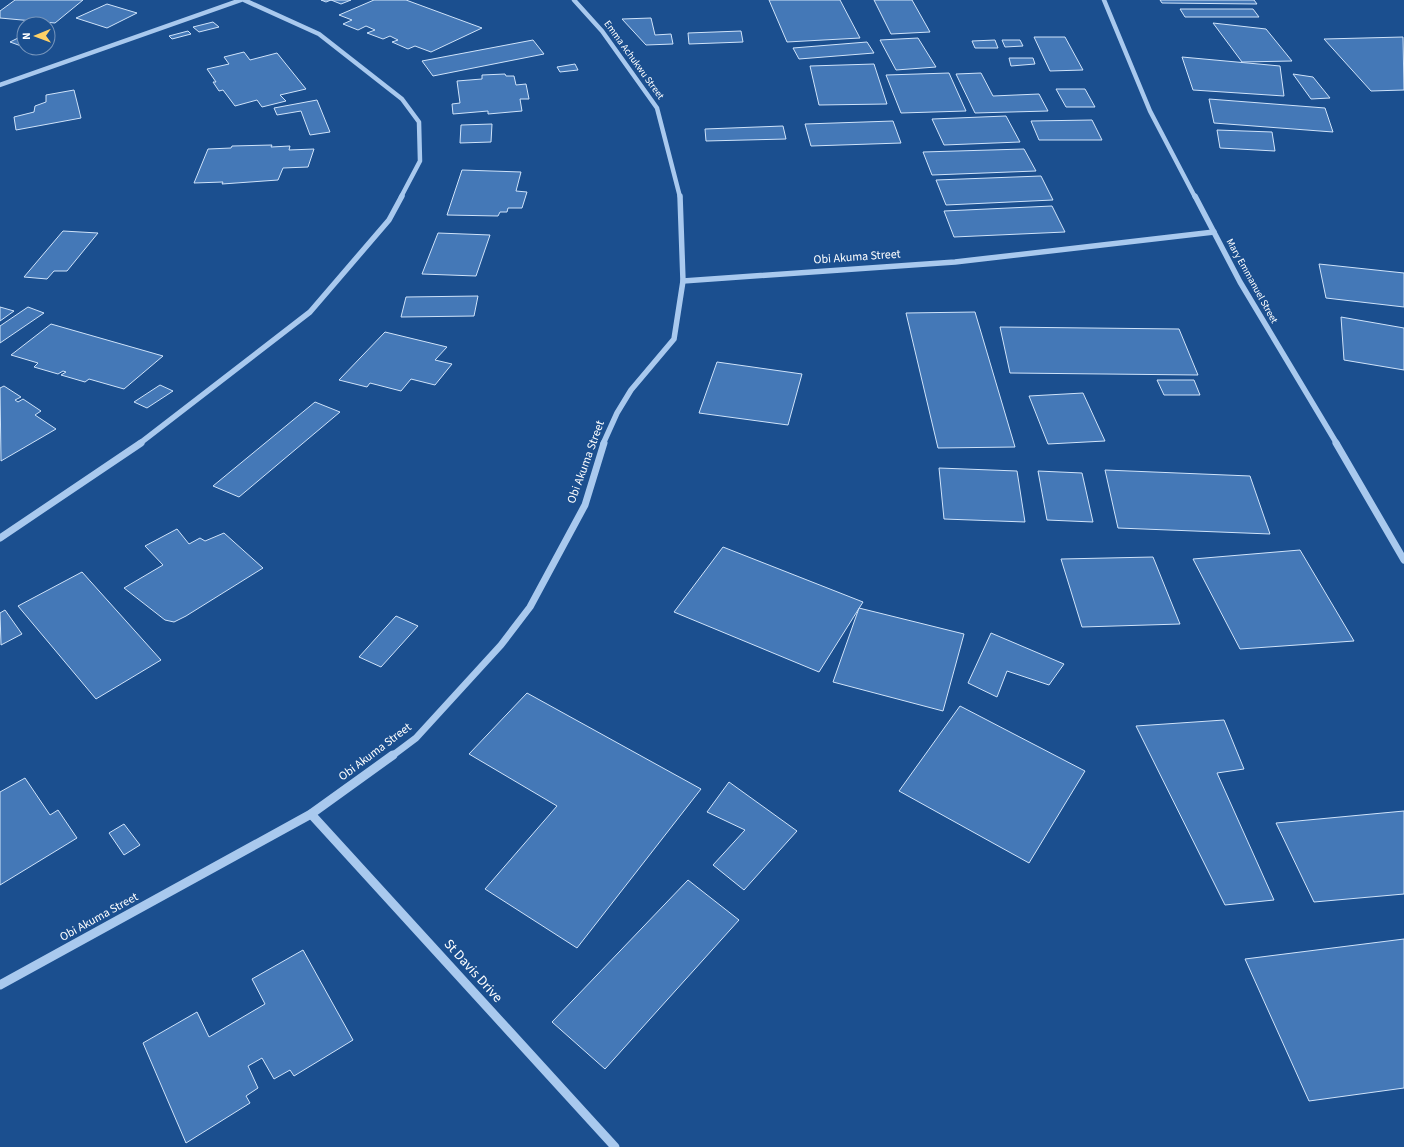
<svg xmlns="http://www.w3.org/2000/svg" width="1404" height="1147" viewBox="0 0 1404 1147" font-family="'Source Sans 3',sans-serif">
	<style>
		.building { fill: #4478b7; stroke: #cfe3fa }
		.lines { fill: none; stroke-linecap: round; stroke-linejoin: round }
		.minor-far3 { stroke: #a9c9ee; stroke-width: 4.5 }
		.minor-far2 { stroke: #a9c9ee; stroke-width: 5.5 }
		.minor-far1 { stroke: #a9c9ee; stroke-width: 7 }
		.minor { stroke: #a9c9ee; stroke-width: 9 }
		.labels { text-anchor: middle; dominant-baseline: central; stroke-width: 3; stroke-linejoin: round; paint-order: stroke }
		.far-street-label { font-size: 10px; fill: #fff; stroke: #1b4f8f }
		.street-label { font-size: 12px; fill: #fff; stroke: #1b4f8f }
		.near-street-label { font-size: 14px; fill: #fff; stroke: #1b4f8f }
	</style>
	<rect width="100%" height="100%" fill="#1b4f8f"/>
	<g class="building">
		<path d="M15 0H83L55 23 0 18V11Z"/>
		<path d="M321 0H351L341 4 331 0 326 2Z"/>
		<path d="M374 0H406L482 28 431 52 415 46 408 49 392 42 398 40 390 36 383 39 367 33 375 30 366 26 358 30 343 24 352 20 339 15Z"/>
		<path d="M769 0H840L860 38 787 42Z"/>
		<path d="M874 0H912L930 32 891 34Z"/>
		<path d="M1160 0H1254L1257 4 1162 3Z"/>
		<path d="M107 4 137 13 107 28 76 18Z"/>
		<path d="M1180 9H1253L1259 17H1185Z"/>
		<path d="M651 18 655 35 671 34 673 44 646 45 622 19Z"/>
		<path d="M213 22 219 27 199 32 193 27Z"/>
		<path d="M1213 23 1266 29 1292 61 1242 62Z"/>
		<path d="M188 31 191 34 172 39 169 36Z"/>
		<path d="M741 31 743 42 689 44 688 33Z"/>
		<path d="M24 35V47L10 42Z"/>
		<path d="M1034 37H1065L1083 70 1050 71Z"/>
		<path d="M1403 37 1404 90 1371 91 1324 39Z"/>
		<path d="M918 38 936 67 896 70 880 40Z"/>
		<path d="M533 40 544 54 433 76 422 61Z"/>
		<path d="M995 40 998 48H975L972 41Z"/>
		<path d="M1002 40H1020L1023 46 1005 47Z"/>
		<path d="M867 42 874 53 799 59 793 48Z"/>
		<path d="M244 52 250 60 277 53 306 89 280 95 286 101 262 107 257 100 235 106 223 90 219 91 213 82H216L207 69 229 64 224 57Z"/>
		<path d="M1182 57 1280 66 1284 96 1193 90Z"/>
		<path d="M1009 58H1033L1035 64 1011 66Z"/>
		<path d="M575 64 578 70 560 72 557 67Z"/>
		<path d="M874 64 887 104 819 105 810 66Z"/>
		<path d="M949 73 966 111 901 113 886 75Z"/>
		<path d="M981 73 993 96 1039 94 1048 111 975 113 956 74Z"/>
		<path d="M505 74 506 76H514L516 85 526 84 529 99H520L522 111 488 114V111L453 114 452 104 460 103 457 81 482 79V75Z"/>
		<path d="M1293 74 1313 77 1330 98 1311 99Z"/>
		<path d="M1056 89H1085L1095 107H1066Z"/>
		<path d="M74 90 81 118 16 130 14 117 34 112 35 106 46 102V95Z"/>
		<path d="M1209 99 1325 108 1333 132 1214 123Z"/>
		<path d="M317 100 330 132 310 135 301 111 277 115 274 108Z"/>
		<path d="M1006 116 1020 142 944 145 932 119Z"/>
		<path d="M1092 120 1102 140H1039L1031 121Z"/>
		<path d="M893 121 901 143 811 146 805 124Z"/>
		<path d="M492 124 491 142 460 143 461 125Z"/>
		<path d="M783 126 786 139 706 141 705 129Z"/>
		<path d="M1217 130 1272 132 1275 151 1220 148Z"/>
		<path d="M272 145 271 147 290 146 289 150 314 149 308 167 283 168 278 180 222 184 223 182 194 183 208 149 231 148 232 146Z"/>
		<path d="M1024 149 1036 171 932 175 923 152Z"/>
		<path d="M462 170 521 172 516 191 527 192 522 208H508L507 212H500L498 216 447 215Z"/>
		<path d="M1041 176 1053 200 946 205 936 180Z"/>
		<path d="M1052 206 1065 232 954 237 944 211Z"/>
		<path d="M63 231 98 233 67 271H54L47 279 24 277Z"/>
		<path d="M438 233 490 235 476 276 422 274Z"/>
		<path d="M1319 264 1404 273V307L1326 298Z"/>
		<path d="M478 296 474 316 401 317 406 297Z"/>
		<path d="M0 307 14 311 0 321Z"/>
		<path d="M28 307 44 313 0 343V326Z"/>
		<path d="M975 312 1015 447 938 448 906 313Z"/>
		<path d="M1341 317 1404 328V370L1344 360Z"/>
		<path d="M51 324 163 356 124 389 89 379 85 382 61 375 66 372 63 371 58 374 34 367 38 363 11 355Z"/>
		<path d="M1000 327 1179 329 1198 375 1010 373Z"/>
		<path d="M385 332 447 347 435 360 452 364 435 385 411 379 401 391 370 383 367 387 339 380Z"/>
		<path d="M717 362 802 374 788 425 699 413Z"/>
		<path d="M1157 380H1194L1200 395H1164Z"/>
		<path d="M160 385 173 391 147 408 134 402Z"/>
		<path d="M4 386 21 397 15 400 18 402 23 399 41 411 35 415 56 429 1 461 0 388Z"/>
		<path d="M1083 393 1105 441 1048 444 1029 396Z"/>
		<path d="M315 402 340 412 239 497 213 486Z"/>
		<path d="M939 468 1017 471 1025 522 944 519Z"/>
		<path d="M1105 470 1250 476 1270 534 1118 528Z"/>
		<path d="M1038 471 1082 473 1093 522 1047 520Z"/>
		<path d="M177 529 189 544 200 538 205 541 224 533 263 568 186 616 174 622 165 620 124 588 163 565 145 546Z"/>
		<path d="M723 547 863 602 819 672 674 612Z"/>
		<path d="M1300 550 1354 641 1240 649 1193 559Z"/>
		<path d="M1153 557 1180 624 1082 627 1061 559Z"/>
		<path d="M82 572 161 660 96 699 18 606Z"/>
		<path d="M859 608 964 634 943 711 833 682Z"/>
		<path d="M5 610 22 634 1 645 0 613Z"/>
		<path d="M396 616 418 626 381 667 359 657Z"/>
		<path d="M991 633 1064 664 1049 685 1007 671 997 697 968 683Z"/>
		<path d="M527 693 701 789 577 948 485 889 557 806 469 754Z"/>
		<path d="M960 706 1085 771 1029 863 899 791Z"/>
		<path d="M1224 720 1244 769 1217 773 1274 900 1225 905 1136 726Z"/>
		<path d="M25 778 50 815 58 810 77 838 0 885V792Z"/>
		<path d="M729 782 797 831 744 890 713 865 745 830 707 812Z"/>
		<path d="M1404 811V894L1314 902 1276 823Z"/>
		<path d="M124 824 140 845 124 855 109 833Z"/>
		<path d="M688 880 739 920 605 1069 552 1022Z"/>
		<path d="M1404 939V1088L1309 1101 1245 959Z"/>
		<path d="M303 950 353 1040 294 1076 290 1070 274 1079 262 1058 248 1066 258 1088 246 1096 250 1103 186 1143 143 1043 197 1012 209 1037 265 1004 252 979Z"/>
	</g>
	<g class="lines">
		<g class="minor-far3">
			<path d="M244 0 319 34 402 99 419 122 420 161 401 197"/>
			<path d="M574 0 602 31 657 108 680 197"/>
			<path d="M1104 0 1150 111 1195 197"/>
			<path d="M0 85 241 0"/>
		</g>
		<g class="minor-far2">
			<path d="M1195 196 1240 282 1337 444"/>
			<path d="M683 281 955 262 1214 232"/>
			<path d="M139 444 310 312 389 220 402 196"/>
			<path d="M603 444 617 413 631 390 674 339 683 281 680 196"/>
		</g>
		<g class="minor-far1">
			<path d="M1336 443 1404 560"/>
			<path d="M0 538 141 443"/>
			<path d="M392 756 416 738 501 645 530 607 585 505 604 443"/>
		</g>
		<g class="minor">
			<path d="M311 814 615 1147"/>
			<path d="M0 985 311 814 393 755"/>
		</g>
	</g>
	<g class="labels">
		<g class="far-street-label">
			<text transform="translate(634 60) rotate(54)">Emma Achukwu Street</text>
			<text transform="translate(1252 281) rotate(61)">Mary Emmanuel Street</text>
		</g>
		<g class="street-label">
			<text transform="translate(857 257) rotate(-4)">Obi Akuma Street</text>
			<text transform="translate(586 462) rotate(-70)">Obi Akuma Street</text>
			<text transform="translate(375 752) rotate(-37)">Obi Akuma Street</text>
			<text transform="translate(99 917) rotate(-29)">Obi Akuma Street</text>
		</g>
		<g class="near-street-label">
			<text transform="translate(473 971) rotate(48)">St Davis Drive</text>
		</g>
	</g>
	<g transform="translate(36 36) rotate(269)"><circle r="19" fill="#1b4f8f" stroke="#7695bc"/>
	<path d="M0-3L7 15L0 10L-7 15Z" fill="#ffd166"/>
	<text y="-6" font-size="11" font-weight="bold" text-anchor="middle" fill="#ffffff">N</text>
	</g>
</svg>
